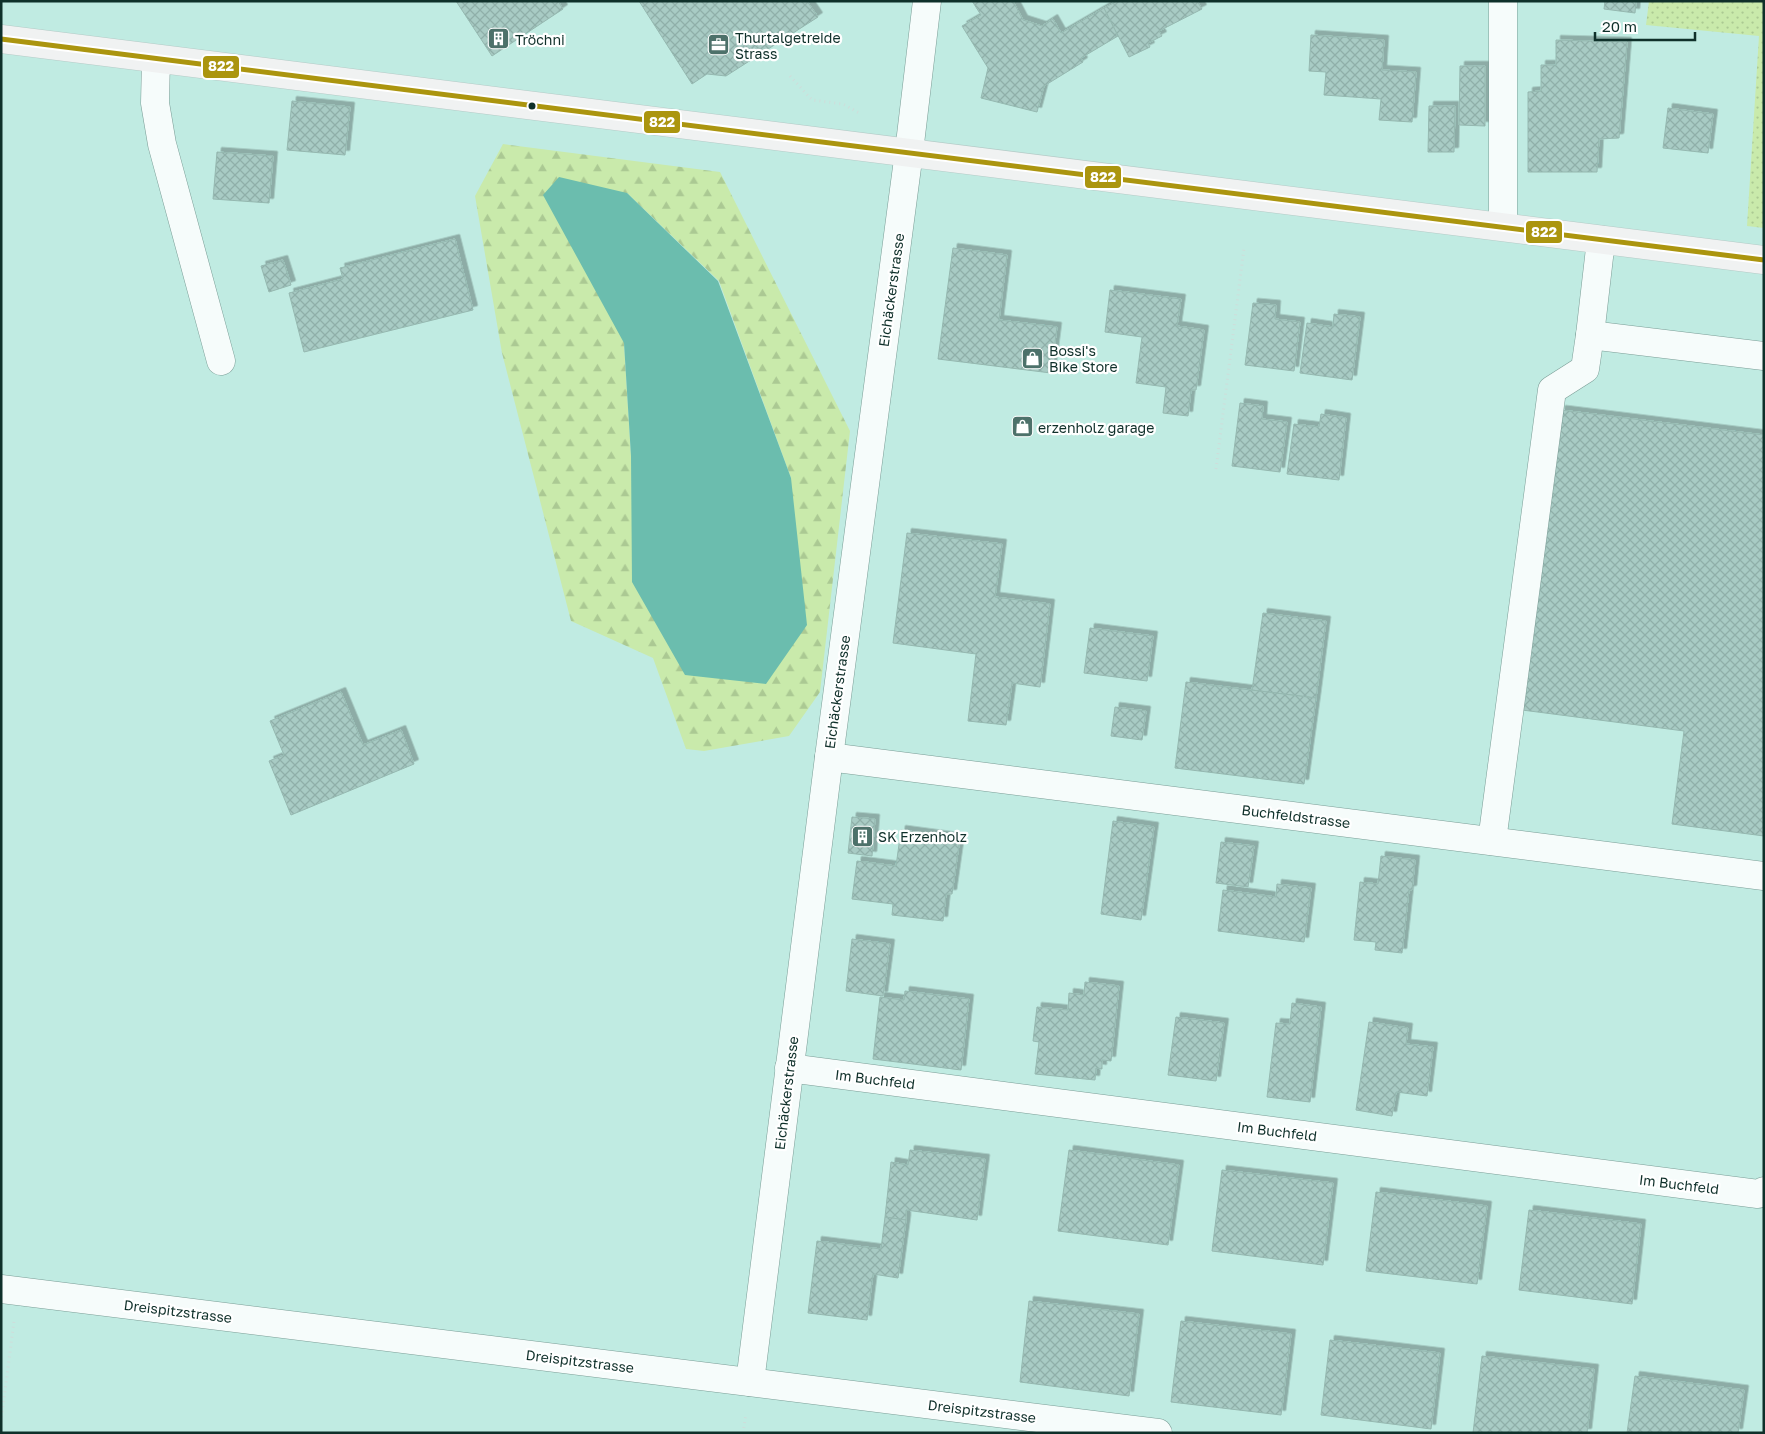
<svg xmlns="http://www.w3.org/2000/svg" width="1765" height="1434" viewBox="0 0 1765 1434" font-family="'Golos Text',sans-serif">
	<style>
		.grass { fill: url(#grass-dots) }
		.forest { fill: url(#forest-firs); fill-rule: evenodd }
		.water { fill: #6bbdae }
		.building { fill: url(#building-cross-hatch); stroke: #95b8b0; filter: url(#shadow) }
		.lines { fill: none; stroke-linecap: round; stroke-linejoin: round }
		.minor-casing { stroke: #7a9d96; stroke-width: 29 }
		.major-casing { stroke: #b4cac6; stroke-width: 29 }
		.path { stroke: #ceddda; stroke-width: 3; stroke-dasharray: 1 4; stroke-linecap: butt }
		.minor { stroke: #f6fcfb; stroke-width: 28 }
		.major { stroke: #f0f2f2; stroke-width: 28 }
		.bus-1-casing { stroke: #fff; stroke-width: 9 }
		.bus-1 { stroke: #ab950f; stroke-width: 5 }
		.bus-dot { fill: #0f302a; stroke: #fff; stroke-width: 2 }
		.labels { text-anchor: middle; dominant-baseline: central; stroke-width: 4.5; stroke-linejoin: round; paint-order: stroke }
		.poi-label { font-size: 14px; fill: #0f302a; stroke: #fff; text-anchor: start }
		.street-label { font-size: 14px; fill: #0f302a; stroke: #fff }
		.line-badge { stroke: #fff; stroke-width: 2 }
		.badge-label { font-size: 14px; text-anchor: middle; font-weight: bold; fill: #fff }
	</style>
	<defs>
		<pattern id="grass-dots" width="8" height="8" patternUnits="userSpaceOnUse" patternTransform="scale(1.25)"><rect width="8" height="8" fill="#c9eaab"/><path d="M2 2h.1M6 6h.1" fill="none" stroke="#abc993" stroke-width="1.8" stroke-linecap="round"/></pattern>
		<pattern id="forest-firs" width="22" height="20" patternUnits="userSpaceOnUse" patternTransform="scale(1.25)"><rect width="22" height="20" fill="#c9eaab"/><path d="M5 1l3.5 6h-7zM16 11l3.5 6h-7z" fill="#abc993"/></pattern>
		<pattern id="building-cross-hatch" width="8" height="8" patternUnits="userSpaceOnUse" patternTransform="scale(1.25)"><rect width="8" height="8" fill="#a8cbc4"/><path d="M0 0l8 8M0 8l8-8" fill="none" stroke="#8fafa9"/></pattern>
		<filter id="shadow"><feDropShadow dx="4.5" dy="-4.5" stdDeviation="0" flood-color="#0004"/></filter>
	</defs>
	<rect width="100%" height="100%" fill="#c0ebe2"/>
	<path class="grass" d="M1649 1H1764V228L1747 226 1759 36 1646 25Z"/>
	<path class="forest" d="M503 144 720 172 850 431 820 692 789 736 704 751 686 749 653 658 571 621 502 353 475 196ZM627 193 719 281 791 478 631 456 624 343Z"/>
	<path class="water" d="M559 177 627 193 718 281 791 478 807 625 766 684 685 675 632 582 631 456 624 343 543 195Z"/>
	<g class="building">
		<path d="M456 1H558L563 9 492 56Z"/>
		<path d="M639 1H807L818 17 726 76 707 74 692 84Z"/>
		<path d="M972 1H1013L1023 20 1042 26 1053 19 1061 33 1104 8 1118 36 1081 58 1083 62 1044 86 1037 112 981 98 988 68 962 26 981 15Z"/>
		<path d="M1117 1H1197L1202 9 1159 31 1162 36 1148 43 1150 47 1129 57 1104 8Z"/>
		<path d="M1605 1H1636L1635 13 1604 9Z"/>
		<path d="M1311 35 1384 40 1382 70 1416 72 1412 122 1379 120 1381 99 1324 95 1326 72 1309 71Z"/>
		<path d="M1556 40 1627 42 1619 138 1599 139 1597 172H1528V92L1541 91V65H1556Z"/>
		<path d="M1460 66H1485V126L1459 125Z"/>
		<path d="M292 101 350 107 345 155 287 150Z"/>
		<path d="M1429 106H1455L1454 152H1428Z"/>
		<path d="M1668 108 1713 114 1708 153 1663 148Z"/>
		<path d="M217 152 273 156 269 203 213 199Z"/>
		<path d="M455 239 473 310 304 352 289 293 343 279 340 268Z"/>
		<path d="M953 248 1007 255 999 320 1057 327 1051 373 938 359Z"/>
		<path d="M283 260 291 285 269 292 261 266Z"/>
		<path d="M1110 290 1181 299 1177 326 1204 330 1196 390H1191L1188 416 1163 413 1166 387 1136 383 1142 337 1105 332Z"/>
		<path d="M1253 303 1276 305 1275 319 1300 322 1294 371 1245 365Z"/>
		<path d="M1334 314 1360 317 1352 380 1300 373 1307 323 1333 327Z"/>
		<path d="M1240 403 1263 406 1262 419 1287 422 1280 472 1232 466Z"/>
		<path d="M1561 410 1764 435V836L1672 824 1684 731 1522 710Z"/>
		<path d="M1321 414 1346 418 1339 480 1287 474 1294 424 1319 427Z"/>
		<path d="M907 533 1002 544 995 597 1050 604 1040 687 1012 683 1006 725 968 721 976 654 893 643Z"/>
		<path d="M1263 613 1326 621 1316 698 1252 690Z"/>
		<path d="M1090 628 1153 636 1147 681 1084 673Z"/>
		<path d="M1186 682 1316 698 1304 784 1175 768Z"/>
		<path d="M341 692 363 745 401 730 414 764 291 815 269 761 284 755 270 721Z"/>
		<path d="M1115 707 1146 711 1142 740 1111 736Z"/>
		<path d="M852 817 875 819 872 856 848 853Z"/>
		<path d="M1113 821 1154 827 1141 920 1101 914Z"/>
		<path d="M901 830 960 838 952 894H946L943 921 892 915 893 904 852 899 857 861 896 866Z"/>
		<path d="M1221 842 1254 846 1248 887 1216 883Z"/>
		<path d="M1381 856 1415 860 1412 890H1409L1402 953 1375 950 1376 942 1354 940 1360 882 1378 884Z"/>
		<path d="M1277 884 1311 888 1304 942 1218 931 1223 890 1276 897Z"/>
		<path d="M852 939 890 944 883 996 846 991Z"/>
		<path d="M1085 982 1119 986 1111 1061 1102 1060V1069L1096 1068 1095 1080 1035 1074 1039 1042 1033 1041 1037 1007 1068 1010 1069 993 1084 995Z"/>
		<path d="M905 991 969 999 961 1070 873 1059 880 997 904 1000Z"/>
		<path d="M1292 1003 1321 1007 1310 1102 1267 1097 1276 1023 1290 1024Z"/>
		<path d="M1176 1017 1224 1023 1216 1081 1168 1075Z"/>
		<path d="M1369 1022 1408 1028 1406 1044 1433 1047 1427 1096 1396 1092 1392 1116 1356 1110Z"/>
		<path d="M910 1150 985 1159 977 1220 906 1210V1220L885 1217 891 1162 908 1165Z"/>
		<path d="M1069 1150 1179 1165 1168 1245 1058 1231Z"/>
		<path d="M1222 1170 1333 1183 1323 1265 1212 1251Z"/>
		<path d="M1376 1192 1487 1206 1477 1284 1366 1271Z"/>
		<path d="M1529 1210 1641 1224 1632 1304 1519 1290Z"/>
		<path d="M885 1217 906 1220 898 1278 873 1274 867 1320 808 1313 817 1241 881 1249Z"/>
		<path d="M1029 1301 1139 1314 1129 1396 1020 1382Z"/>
		<path d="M1181 1321 1291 1334 1281 1415 1171 1402Z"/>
		<path d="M1330 1340 1440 1353 1431 1429 1321 1415Z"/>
		<path d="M1482 1356 1594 1369 1587 1433H1473Z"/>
		<path d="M1635 1376 1744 1390 1738 1433H1627Z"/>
	</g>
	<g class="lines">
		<defs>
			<g id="minor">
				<path d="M1503 1V226"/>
				<path d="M156 59 155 103 162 144 221 361"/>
				<path d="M1601 240 1590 335 1764 356"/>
				<path d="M829 757 1764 876"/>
				<path d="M1492 841 1552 390 1585 369 1590 335"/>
				<path d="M789 1068 1758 1194 1764 1191"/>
				<path d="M1 1289 1158 1433"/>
				<path d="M750 1382 829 757 909 152 927 1"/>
			</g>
			<path id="major" d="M1 39 1764 260"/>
		</defs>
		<use href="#minor" class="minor-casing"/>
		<use href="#major" class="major-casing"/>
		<g class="path">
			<path d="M790 76 812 100 843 104 861 114"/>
			<path d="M1216 469 1244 248"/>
			<path d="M1 1422 14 1321"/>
			<path d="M743 1433 746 1414"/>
		</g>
		<use href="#minor" class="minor"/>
		<use href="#major" class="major"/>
		<defs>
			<path id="bus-1" d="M1 39 1764 260"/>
		</defs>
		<use href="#bus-1" class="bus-1-casing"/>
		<use href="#bus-1" class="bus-1"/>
	</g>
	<defs>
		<symbol id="building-square" viewBox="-11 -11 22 22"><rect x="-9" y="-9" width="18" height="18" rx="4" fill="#4d716a" stroke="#fff"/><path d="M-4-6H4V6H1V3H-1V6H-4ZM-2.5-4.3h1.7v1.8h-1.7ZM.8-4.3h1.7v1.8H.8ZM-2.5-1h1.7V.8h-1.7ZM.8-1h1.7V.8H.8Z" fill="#fff"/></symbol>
		<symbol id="office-square" viewBox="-11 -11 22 22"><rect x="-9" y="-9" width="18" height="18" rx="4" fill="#4d716a" stroke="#fff"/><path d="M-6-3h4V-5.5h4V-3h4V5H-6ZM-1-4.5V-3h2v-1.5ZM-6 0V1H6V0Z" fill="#fff"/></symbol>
		<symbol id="shop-square" viewBox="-11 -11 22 22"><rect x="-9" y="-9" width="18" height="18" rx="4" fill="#4d716a" stroke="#fff"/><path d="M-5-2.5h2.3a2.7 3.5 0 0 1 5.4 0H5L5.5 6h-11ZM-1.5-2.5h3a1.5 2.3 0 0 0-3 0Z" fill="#fff"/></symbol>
	</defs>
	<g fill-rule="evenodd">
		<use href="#building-square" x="486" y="26" width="25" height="25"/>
		<use href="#office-square" x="706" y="32" width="25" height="25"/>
		<use href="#shop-square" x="1020" y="346" width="25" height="25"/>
		<use href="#shop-square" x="1010" y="414" width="25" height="25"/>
		<use href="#building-square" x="850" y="824" width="25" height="25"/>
	</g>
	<circle class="bus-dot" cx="532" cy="106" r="4.5"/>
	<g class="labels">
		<g class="poi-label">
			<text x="735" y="37">Thurtalgetreide<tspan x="735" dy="16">Strass</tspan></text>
			<text x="515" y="39">Tröchni</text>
			<text x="1049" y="350">Bossi's<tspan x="1049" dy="16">Bike Store</tspan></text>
			<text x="1038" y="427">erzenholz garage</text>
			<text x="878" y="836">SK Erzenholz</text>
		</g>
		<g class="street-label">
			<text transform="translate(891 290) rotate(-82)">Eichäckerstrasse</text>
			<text transform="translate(837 692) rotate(-82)">Eichäckerstrasse</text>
			<text transform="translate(1296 816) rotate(7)">Buchfeldstrasse</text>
			<text transform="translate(875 1079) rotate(7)">Im Buchfeld</text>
			<text transform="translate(786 1093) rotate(-83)">Eichäckerstrasse</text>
			<text transform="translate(1277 1131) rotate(7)">Im Buchfeld</text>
			<text transform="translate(1679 1184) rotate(7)">Im Buchfeld</text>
			<text transform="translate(178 1311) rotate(7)">Dreispitzstrasse</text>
			<text transform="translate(580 1361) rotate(7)">Dreispitzstrasse</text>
			<text transform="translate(982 1411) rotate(7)">Dreispitzstrasse</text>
		</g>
	</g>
	<g class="line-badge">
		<rect x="202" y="55" width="38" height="24" rx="5" fill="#ab950f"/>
		<rect x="643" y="110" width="38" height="24" rx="5" fill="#ab950f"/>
		<rect x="1084" y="165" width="38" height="24" rx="5" fill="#ab950f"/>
		<rect x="1525" y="220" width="38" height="24" rx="5" fill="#ab950f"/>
	</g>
	<g class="badge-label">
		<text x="221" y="71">822</text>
		<text x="662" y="127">822</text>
		<text x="1103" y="182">822</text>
		<text x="1544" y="237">822</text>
	</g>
	<rect width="1765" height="1434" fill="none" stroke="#0f302a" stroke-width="5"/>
	<path d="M1595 32v8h100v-8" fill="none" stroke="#0f302a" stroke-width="2.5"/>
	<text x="1602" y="32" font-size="15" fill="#0f302a" stroke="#ffffff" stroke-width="4" paint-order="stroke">20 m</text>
</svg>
